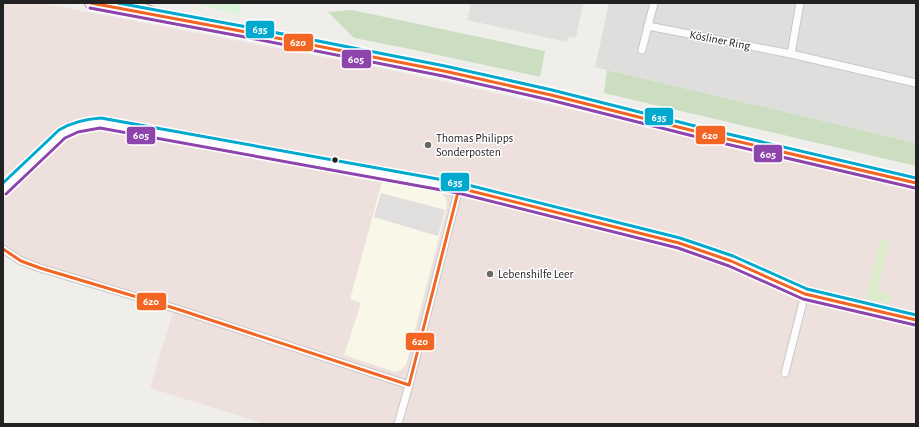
<svg xmlns="http://www.w3.org/2000/svg" width="919" height="427" viewBox="0 0 919 427" font-family="'Alegreya Sans',sans-serif">
	<style>
		.residential { fill: #dfdedc }
		.commercial { fill: #ede0dd }
		.education { fill: #f8f7e8 }
		.grass { fill: #dceccb }
		.forest { fill: #cbdec1 }
		.park { fill: #daf4db }
		.parking { fill: #e0dfde }
		.lines { fill: none; stroke-linecap: round; stroke-linejoin: round }
		.minor-casing { stroke: #c9c8c7; stroke-width: 9 }
		.primary-casing { stroke: #a79d87; stroke-width: 14 }
		.trunk-casing { stroke: #c5a2ab; stroke-width: 14 }
		.minor { stroke: #fdfcfc; stroke-width: 7 }
		.primary { stroke: #f2ede7; stroke-width: 12 }
		.trunk { stroke: #eee7e4; stroke-width: 12 }
		.bus-1-casing { stroke: #fff; stroke-width: 6 }
		.bus-2-casing { stroke: #fff; stroke-width: 6 }
		.bus-3-casing { stroke: #fff; stroke-width: 6 }
		.bus-1 { stroke: #f26522; stroke-width: 3 }
		.bus-2 { stroke: #8e44ad; stroke-width: 3 }
		.bus-3 { stroke: #00a9ce; stroke-width: 3 }
		.poi-dot { fill: #6a6968; stroke: #fff; stroke-width: 1.5 }
		.bus-dot { fill: #222; stroke: #fff; stroke-width: 1.5 }
		.labels { text-anchor: middle; dominant-baseline: central; stroke-width: 3; stroke-linejoin: round; paint-order: stroke }
		.street-label { font-size: 12px; fill: #222; stroke: #fff }
		.poi-label { font-size: 12px; fill: #222; stroke: #fff; text-anchor: start }
		.line-badge { stroke: #fff; stroke-width: 1.5 }
		.badge-label { font-size: 11px; text-anchor: middle; font-weight: bold; fill: #fff }
	</style>
	<rect width="100%" height="100%" fill="#f0eeeb"/>
	<path class="residential" d="M609 3H916V143L595 67Z"/>
	<path class="commercial" d="M3 3H40L380 68 670 131 822 169 916 186V424H259V422L150 388 173 312 20 264 3 253Z"/>
	<path class="education" d="M382 182 441 193 446 198 447 207 406 365 401 370 395 372 344 355 361 303 350 299Z"/>
	<path class="grass" d="M881 238 889 241 878 290 891 294 889 304 866 299Z"/>
	<g class="forest">
		<path d="M352 10 545 51 540 77 410 49 354 38 328 12Z"/>
		<path d="M607 70 916 143V166L604 93Z"/>
	</g>
	<path class="park" d="M194 3H241L239 15Z"/>
	<g class="parking">
		<path d="M471 3H583L576 38 569 36 567 42 467 20Z"/>
		<path d="M381 193 445 210 438 236 374 217Z"/>
	</g>
	<g class="lines">
		<defs>
			<g id="minor">
				<path d="M654 3 648 26 791 54 916 83"/>
				<path d="M642 50 648 26"/>
				<path d="M791 54 800 3"/>
				<path d="M3 190 62 134C76 125 84 125 100 123L334 166 459 188 679 243 731 261 805 294 916 320"/>
				<path d="M3 249 21 261 40 268 177 309 409 385 459 188"/>
				<path d="M785 373 805 294"/>
				<path d="M398 424 409 385"/>
			</g>
			<path id="primary" d="M127 3 159 16 246 32 444 71 551 95 710 135 916 183"/>
			<path id="trunk" d="M91 3 159 16"/>
		</defs>
		<use href="#minor" class="minor-casing"/>
		<use href="#primary" class="primary-casing"/>
		<use href="#trunk" class="trunk-casing"/>
		<use href="#minor" class="minor"/>
		<use href="#primary" class="primary"/>
		<use href="#trunk" class="trunk"/>
		<defs>
			<g id="bus-1">
				<path d="M91 3 246 32 444 71 551 95 710 135 916 183"/>
				<path d="M459 188 679 243 731 261 805 294 916 320"/>
				<path d="M3 249 21 261 40 268 177 309 409 385 459 188"/>
			</g>
			<g id="bus-2">
				<path d="M90 8 245 37 443 76 550 100 709 140 915 188"/>
				<path d="M6 194 65 138 78 132 100 128 458 193 678 248 729 266 803 299 915 325"/>
			</g>
			<g id="bus-3">
				<path d="M118 3 247 27 445 66 552 90 711 130 916 178"/>
				<path d="M3 183 59 130C72 122 86 119 101 118L460 183 680 238 733 256 807 289 916 315"/>
			</g>
		</defs>
		<use href="#bus-1" class="bus-1-casing"/>
		<use href="#bus-2" class="bus-2-casing"/>
		<use href="#bus-3" class="bus-3-casing"/>
		<use href="#bus-1" class="bus-1"/>
		<use href="#bus-2" class="bus-2"/>
		<use href="#bus-3" class="bus-3"/>
	</g>
	<g class="poi-dot">
		<circle cx="428" cy="145" r="4"/>
		<circle cx="490" cy="274" r="4"/>
	</g>
	<circle class="bus-dot" cx="335" cy="160" r="3.5"/>
	<g class="labels">
		<g class="street-label">
			<text transform="translate(720 40) rotate(11)">Kösliner Ring</text>
		</g>
		<g class="poi-label">
			<text x="436" y="138">Thomas Philipps<tspan x="436" dy="14">Sonderposten</tspan></text>
			<text x="498" y="274">Lebenshilfe Leer</text>
		</g>
	</g>
	<g class="line-badge">
		<rect x="245" y="20" width="30" height="19" rx="4" fill="#00a9ce"/>
		<rect x="283" y="33" width="31" height="19" rx="4" fill="#f26522"/>
		<rect x="341" y="49" width="31" height="20" rx="4" fill="#8e44ad"/>
		<rect x="644" y="107" width="30" height="19" rx="4" fill="#00a9ce"/>
		<rect x="695" y="125" width="31" height="20" rx="4" fill="#f26522"/>
		<rect x="126" y="126" width="30" height="19" rx="4" fill="#8e44ad"/>
		<rect x="753" y="144" width="30" height="19" rx="4" fill="#8e44ad"/>
		<rect x="440" y="172" width="30" height="20" rx="4" fill="#00a9ce"/>
		<rect x="136" y="292" width="31" height="19" rx="4" fill="#f26522"/>
		<rect x="405" y="332" width="30" height="19" rx="4" fill="#f26522"/>
	</g>
	<g class="badge-label">
		<text x="260" y="33">635</text>
		<text x="298" y="46">620</text>
		<text x="356" y="63">605</text>
		<text x="659" y="121">635</text>
		<text x="710" y="139">620</text>
		<text x="141" y="139">605</text>
		<text x="768" y="158">605</text>
		<text x="455" y="186">635</text>
		<text x="151" y="305">620</text>
		<text x="420" y="345">620</text>
	</g>
	<rect width="919" height="427" fill="none" stroke="#222222" stroke-width="8"/>
</svg>
